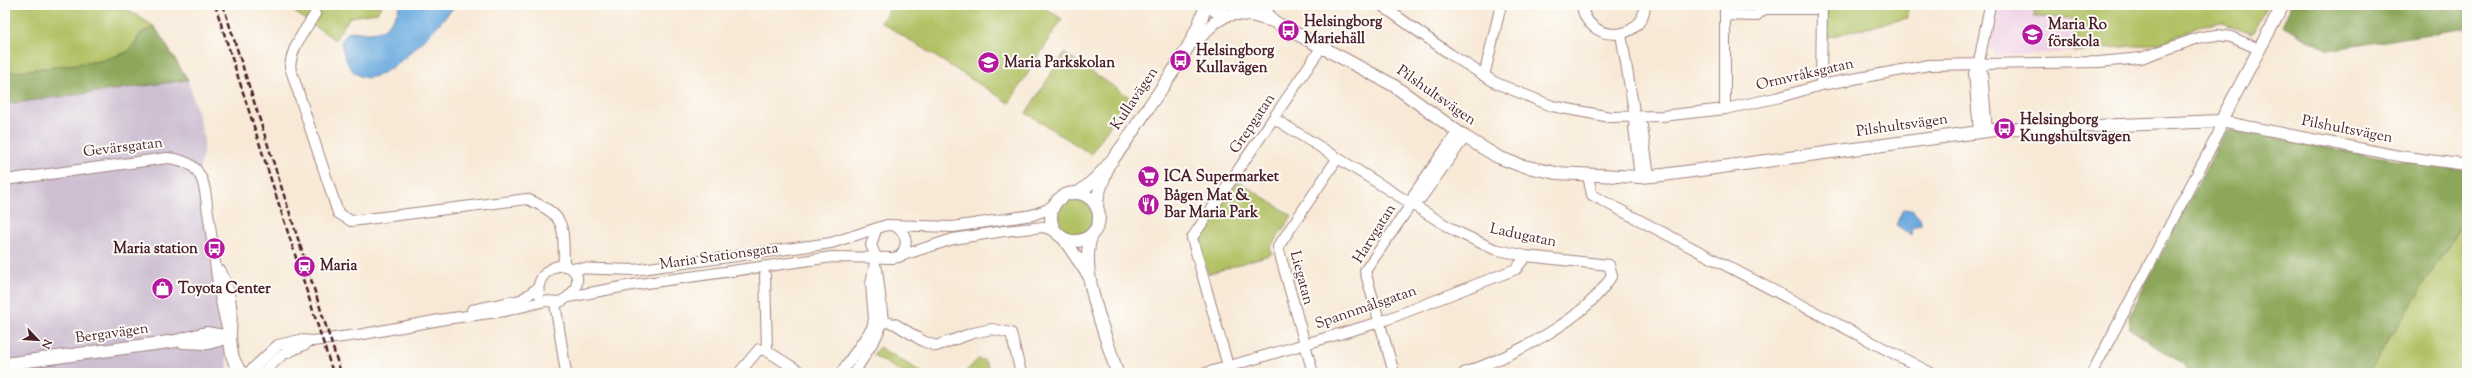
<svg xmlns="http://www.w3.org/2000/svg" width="2472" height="378" viewBox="0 0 2472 378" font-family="'Sorts Mill Goudy',serif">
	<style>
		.built { fill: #efd0e6 }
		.industrial { fill: #cdbed2 }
		.green { fill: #b1c164; stroke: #7e7048 }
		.forest { fill: #8ca75a; stroke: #6b6342 }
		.water { fill: #6cabdf; stroke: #5b6585 }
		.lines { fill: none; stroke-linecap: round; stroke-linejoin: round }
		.minor-casing { stroke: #a18480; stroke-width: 12 }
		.tertiary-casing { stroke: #a18480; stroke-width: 14 }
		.minor { stroke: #fff; stroke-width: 10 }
		.tertiary { stroke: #fff; stroke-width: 12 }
		.rail { stroke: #4a1f2b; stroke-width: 2.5; stroke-dasharray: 6 3; stroke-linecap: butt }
		.labels { text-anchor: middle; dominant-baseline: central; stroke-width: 4; stroke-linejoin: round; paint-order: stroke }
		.poi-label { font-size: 15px; font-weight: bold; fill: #4a1f2b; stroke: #fdfcf7; text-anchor: start }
		.street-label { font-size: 15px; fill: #4a1f2b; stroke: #fdfcf7 }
	</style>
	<rect width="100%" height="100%" fill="#fdfcf7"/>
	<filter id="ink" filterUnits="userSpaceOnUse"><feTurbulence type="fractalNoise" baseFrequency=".025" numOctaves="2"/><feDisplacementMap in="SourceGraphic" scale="8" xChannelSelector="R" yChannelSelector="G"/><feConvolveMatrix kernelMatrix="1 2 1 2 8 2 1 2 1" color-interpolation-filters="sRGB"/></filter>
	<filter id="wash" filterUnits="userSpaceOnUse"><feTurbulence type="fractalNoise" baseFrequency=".012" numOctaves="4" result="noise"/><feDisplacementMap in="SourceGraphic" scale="16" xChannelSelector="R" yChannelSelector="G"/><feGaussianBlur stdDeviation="0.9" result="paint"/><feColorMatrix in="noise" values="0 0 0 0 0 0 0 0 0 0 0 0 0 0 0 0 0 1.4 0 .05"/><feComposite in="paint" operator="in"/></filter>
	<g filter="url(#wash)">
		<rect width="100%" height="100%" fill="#f8e9d6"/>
		<path class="built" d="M1999 5H2035V17L2066 18 2074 21 2073 52 1995 55 1989 47Z"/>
		<path class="industrial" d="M188 80 204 136V148L199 171 218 314 229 373H5V103Z"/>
		<g class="green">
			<path d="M5 5H120L155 27 141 33 128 52 100 61 5 73Z"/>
			<path d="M280 5H382L377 13 350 17 335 40 290 9Z"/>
			<path d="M892 5H1040L1062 19 1009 103 881 22Z"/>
			<path d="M1825 5H1903L1908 6V18L1824 38Z"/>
			<path d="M2035 5H2267L2252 34 2222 23 2198 26 2162 43 2073 52 2074 21 2066 18 2034 17Z"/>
			<path d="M1064 53 1129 97 1091 154 1026 113Z"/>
			<path d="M1238 181 1292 216 1270 248 1272 254 1208 274 1198 239Z"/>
			<circle cx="1075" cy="217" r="18"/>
			<path d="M2467 211V371L2465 373H2368L2461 226Z"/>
			<path d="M879 347 923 373H903L873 355Z"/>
			<path d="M978 359 984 360 992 373H964Z"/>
		</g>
		<g class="forest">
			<path d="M2292 5H2467V28L2328 50 2282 25Z"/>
			<path d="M155 27 188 80 5 104V73L100 61 128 52 136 43 141 33Z"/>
			<path d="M2232 130 2340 150 2467 171V211L2461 226 2368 373H2189L2183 364 2130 329 2129 316 2225 132Z"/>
		</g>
		<g class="water">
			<path d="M400 5H456C441 22 387 85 363 77 348 73 344 55 341 42L348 32C356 30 361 33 369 33 386 33 395 19 400 5Z"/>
			<path d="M1903 209 1912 210 1921 220V224L1912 228V235L1896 225Z"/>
		</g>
	</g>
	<g filter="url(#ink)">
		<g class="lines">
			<defs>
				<g id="minor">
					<path d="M1381 5 1450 54 1496 83 1552 106 1610 117 1662 116 1725 109 1780 97 1821 85 1929 65 2099 62 2141 58 2201 37 2218 35 2231 37 2259 49"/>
					<path d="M1582 5C1586 43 1643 44 1645 5"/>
					<path d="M1762 9H1822"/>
					<path d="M315 14C304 32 292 46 290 67L338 213 351 221 527 199C567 216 563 225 564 265"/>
					<path d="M1725 15 1756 16 1762 11 1760 5"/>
					<path d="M1621 34 1635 117 1634 127 1640 177"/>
					<path d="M1979 62 1982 72 1987 131"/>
					<path d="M1484 76 1501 5"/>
					<path d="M1821 85 1822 5"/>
					<path d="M1725 109V5"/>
					<path d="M1635 117 1642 126 1649 177"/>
					<path d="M1275 119 1455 231 1494 249 1526 256 1609 265 1612 275C1586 321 1511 356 1464 373"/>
					<path d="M1979 132 1974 73 1979 62 1990 5"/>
					<path d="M1588 176 1592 195 1601 200 1931 373"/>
					<path d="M5 180 167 158C179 159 193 163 199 174 206 184 206 201 208 213 215 254 217 297 230 337"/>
					<path d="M1412 203 1421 198 1465 137"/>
					<path d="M895 226C908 234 909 246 899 257"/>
					<path d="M876 257 871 245 876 230"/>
					<path d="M572 268 634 270 831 243 887 225 953 227 1032 215 1046 210 1055 204"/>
					<path d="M221 271C231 292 233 310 231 333"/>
					<path d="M765 275 767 351"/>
					<path d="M539 294C537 287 539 282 543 276 564 251 592 276 568 297"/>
					<path d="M555 303 566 373"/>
					<path d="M472 310 521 300 538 288"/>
					<path d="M874 319 895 324 923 341 936 346 973 333 992 329 1011 333 1021 373"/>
					<path d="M248 373 278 345 300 340 313 341 364 334 445 319 505 311 545 301 560 302 568 297 632 285 832 257 894 258 953 239 1004 231 1044 227 1055 231"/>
					<path d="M263 373 282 355 306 344"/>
					<path d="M739 373 759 349 767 351 802 373"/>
					<path d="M841 373 872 328 874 319 871 284 876 257"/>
					<path d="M854 373 876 337 883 321 877 269"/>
					<path d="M1206 373 1380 322 1516 269 1526 256"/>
					<path d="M1230 373 1192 238 1321 48"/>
					<path d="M1313 373 1278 247 1337 159"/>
					<path d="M1394 373 1365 271 1412 203 1414 194 1458 131"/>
					<path d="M2092 373 2219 132 2221 121 2399 156 2467 165"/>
				</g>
				<g id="tertiary">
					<path d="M1209 5C1220 18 1238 18 1249 5"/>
					<path d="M1261 5 1273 21 1280 25 1393 85 1465 137 1498 157 1519 165 1556 173 1640 177 1663 175 1994 130 2221 121 2283 5"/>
					<path d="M1235 14 1251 15 1273 21"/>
					<path d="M1195 42 1214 23 1227 15"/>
					<path d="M1078 193C1108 172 1126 141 1146 111 1169 77 1194 45 1206 5"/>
					<circle cx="1075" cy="217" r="24"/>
					<path d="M1097 208 1098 195 1107 169"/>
					<path d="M1092 235C1077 269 1107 337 1117 373"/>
					<path d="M1064 239 1087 273"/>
					<path d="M230 337C231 352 232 362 242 373"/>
					<path d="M183 342 208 343 226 338"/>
					<path d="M5 364 176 341 206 333 230 337"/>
				</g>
			</defs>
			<use href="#minor" class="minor-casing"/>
			<use href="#tertiary" class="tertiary-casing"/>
			<use href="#minor" class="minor"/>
			<use href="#tertiary" class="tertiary"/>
			<g class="rail">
				<path d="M215 5 333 373"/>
				<path d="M223 5 341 373"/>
			</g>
		</g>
	</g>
	<defs>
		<symbol id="bus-disc" viewBox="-11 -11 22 22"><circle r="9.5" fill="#b5179e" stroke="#fdfcf7"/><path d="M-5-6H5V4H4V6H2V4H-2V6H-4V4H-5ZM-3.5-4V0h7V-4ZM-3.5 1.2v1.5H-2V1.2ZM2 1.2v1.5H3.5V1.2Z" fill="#fff"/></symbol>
		<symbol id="school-disc" viewBox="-11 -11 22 22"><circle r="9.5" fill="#b5179e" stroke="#fdfcf7"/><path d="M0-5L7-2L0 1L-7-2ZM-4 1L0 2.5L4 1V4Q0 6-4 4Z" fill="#fff"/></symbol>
		<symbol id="supermarket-disc" viewBox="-11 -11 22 22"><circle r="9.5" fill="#b5179e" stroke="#fdfcf7"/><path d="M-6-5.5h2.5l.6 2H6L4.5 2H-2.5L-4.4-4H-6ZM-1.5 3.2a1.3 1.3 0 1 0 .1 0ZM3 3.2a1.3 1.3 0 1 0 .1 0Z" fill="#fff"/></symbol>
		<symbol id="restaurant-disc" viewBox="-11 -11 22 22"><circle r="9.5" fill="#b5179e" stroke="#fdfcf7"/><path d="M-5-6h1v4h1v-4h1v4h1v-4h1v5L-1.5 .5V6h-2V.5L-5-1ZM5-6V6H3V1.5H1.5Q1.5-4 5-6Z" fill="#fff"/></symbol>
		<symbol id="station-disc" viewBox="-11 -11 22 22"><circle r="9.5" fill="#b5179e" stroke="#fdfcf7"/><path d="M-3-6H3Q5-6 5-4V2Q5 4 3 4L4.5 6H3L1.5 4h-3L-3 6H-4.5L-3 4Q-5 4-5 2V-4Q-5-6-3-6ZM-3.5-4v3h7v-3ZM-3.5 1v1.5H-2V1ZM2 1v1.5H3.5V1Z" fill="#fff"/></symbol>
		<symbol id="shop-disc" viewBox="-11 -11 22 22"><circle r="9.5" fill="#b5179e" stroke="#fdfcf7"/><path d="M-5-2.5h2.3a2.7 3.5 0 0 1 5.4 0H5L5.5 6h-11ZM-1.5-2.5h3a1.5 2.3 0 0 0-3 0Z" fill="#fff"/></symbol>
	</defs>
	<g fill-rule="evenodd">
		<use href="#bus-disc" x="1276" y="18" width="25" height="25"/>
		<use href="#school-disc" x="2020" y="22" width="25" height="25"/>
		<use href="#bus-disc" x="1168" y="48" width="25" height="25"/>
		<use href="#school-disc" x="976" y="50" width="25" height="25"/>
		<use href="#bus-disc" x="1992" y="116" width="25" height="25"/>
		<use href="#supermarket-disc" x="1136" y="164" width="25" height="25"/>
		<use href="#restaurant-disc" x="1136" y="192" width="25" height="25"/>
		<use href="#bus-disc" x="202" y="236" width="25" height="25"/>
		<use href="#station-disc" x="292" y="254" width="25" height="25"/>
		<use href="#shop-disc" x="150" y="276" width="25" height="25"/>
	</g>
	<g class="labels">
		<g class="poi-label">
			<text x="1304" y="22">Helsingborg<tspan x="1304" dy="17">Mariehäll</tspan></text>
			<text x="2048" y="25">Maria Ro<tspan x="2048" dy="17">förskola</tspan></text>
			<text x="1196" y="51">Helsingborg<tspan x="1196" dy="17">Kullavägen</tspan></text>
			<text x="1004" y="63">Maria Parkskolan</text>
			<text x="2020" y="120">Helsingborg<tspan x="2020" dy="17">Kungshultsvägen</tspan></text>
			<text x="1164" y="177">ICA Supermarket</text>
			<text x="1164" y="196">Bågen Mat &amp;<tspan x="1164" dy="17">Bar Maria Park</tspan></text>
			<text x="198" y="249" text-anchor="end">Maria station</text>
			<text x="320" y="266">Maria</text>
			<text x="178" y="289">Toyota Center</text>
		</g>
		<g class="street-label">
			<text transform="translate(1805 75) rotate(-13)">Ormvråksgatan</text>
			<text transform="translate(1436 96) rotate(35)">Pilshultsvägen</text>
			<text transform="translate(1135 99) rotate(-56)">Kullavägen</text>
			<text transform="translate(1253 124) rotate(-56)">Grepgatan</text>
			<text transform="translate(1902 126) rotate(-8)">Pilshultsvägen</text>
			<text transform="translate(2347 130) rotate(11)">Pilshultsvägen</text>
			<text transform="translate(123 148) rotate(-7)">Gevärsgatan</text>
			<text transform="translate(1375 234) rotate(-58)">Harvgatan</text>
			<text transform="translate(1523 236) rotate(12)">Ladugatan</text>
			<text transform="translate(719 257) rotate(-8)">Maria Stationsgata</text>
			<text transform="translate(1301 278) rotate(75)">Liegatan</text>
			<text transform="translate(1366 308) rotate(-19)">Spannmålsgatan</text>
			<text transform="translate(112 334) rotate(-8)">Bergavägen</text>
		</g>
	</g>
	<rect width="2472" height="378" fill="none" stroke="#fdfcf7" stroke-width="20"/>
	<g transform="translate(38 340) rotate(115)" stroke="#fdfcf7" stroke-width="3" paint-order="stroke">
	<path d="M0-3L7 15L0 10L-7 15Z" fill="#4a1f2b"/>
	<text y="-6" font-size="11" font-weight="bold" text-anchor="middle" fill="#4a1f2b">N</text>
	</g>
</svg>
